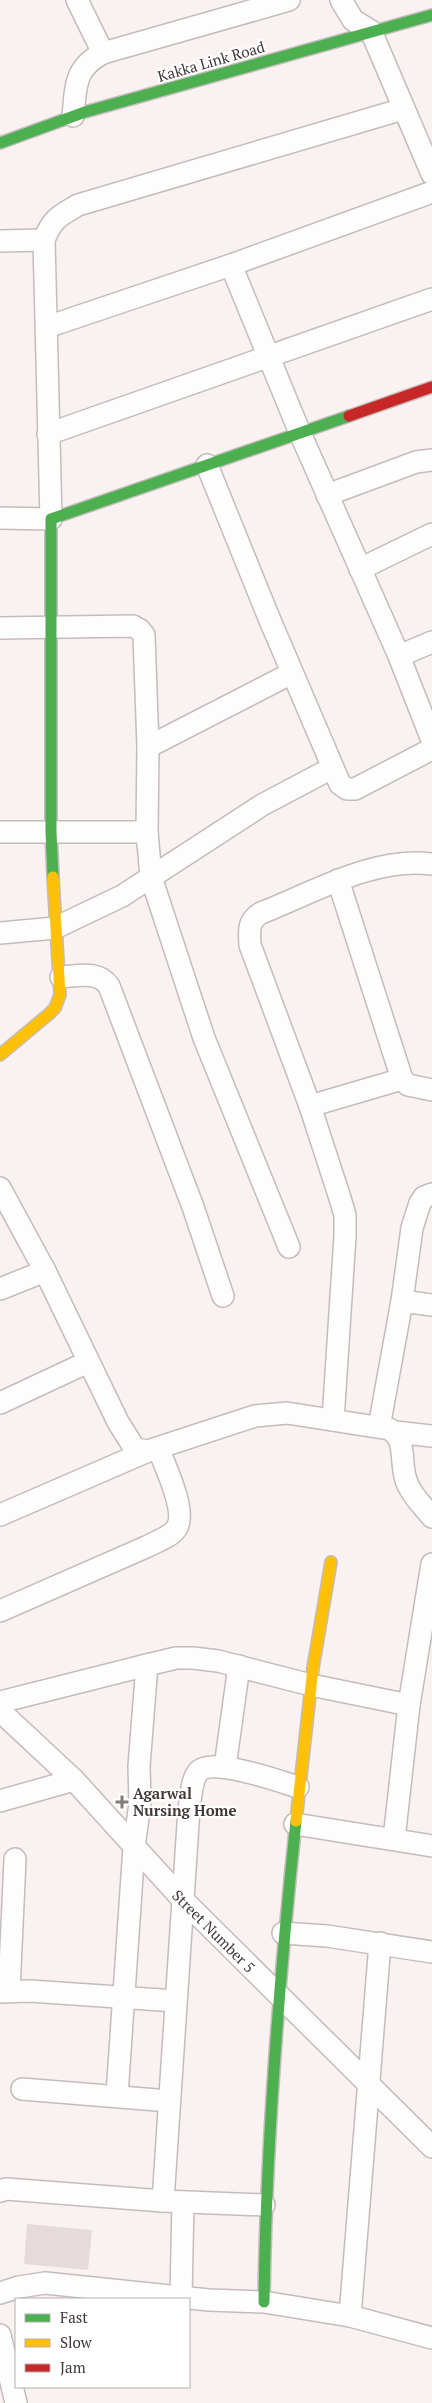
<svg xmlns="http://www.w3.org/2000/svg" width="432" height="2403" viewBox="0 0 432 2403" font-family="'PT Serif',serif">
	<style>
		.building { fill: #e4dbda }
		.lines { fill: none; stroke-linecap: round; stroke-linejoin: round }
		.street-casing { stroke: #c4bcbb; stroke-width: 24 }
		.fast-casing { stroke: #c4bcbb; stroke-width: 14 }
		.slow-casing { stroke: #c4bcbb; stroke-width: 14 }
		.jam-casing { stroke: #c4bcbb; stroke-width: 14 }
		.street { stroke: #fefdfd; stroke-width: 21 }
		.fast { stroke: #4caf50; stroke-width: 11 }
		.slow { stroke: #ffc107; stroke-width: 11 }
		.jam { stroke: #c62828; stroke-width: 11 }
		.poi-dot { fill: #827978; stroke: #fff; stroke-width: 2 }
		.labels { text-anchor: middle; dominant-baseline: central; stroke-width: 4.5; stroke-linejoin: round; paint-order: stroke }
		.street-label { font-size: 15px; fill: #413837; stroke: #fff }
		.poi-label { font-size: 15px; font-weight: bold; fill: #413837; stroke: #fff; text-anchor: start }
	</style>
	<rect width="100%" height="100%" fill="#faf2f1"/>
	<path class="building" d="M27 2224 92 2230 88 2270 24 2264Z"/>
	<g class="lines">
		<defs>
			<g id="street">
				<path d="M77 0 103 53"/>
				<path d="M341 0 353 20 371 31 432 174"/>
				<path d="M73 116C76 86 74 68 103 53L289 0"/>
				<path d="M0 241 44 240"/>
				<path d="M231 265 300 433 399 656 432 740"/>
				<path d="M47 327 231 265 432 192"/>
				<path d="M48 434 432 299"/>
				<path d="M207 465 269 618 340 784 347 789H355L432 749"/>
				<path d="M327 495 416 462 432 460"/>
				<path d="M0 518 51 519 44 240C52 219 59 216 78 205L403 109"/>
				<path d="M360 569 432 534"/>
				<path d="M0 628 133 626 140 630 144 635 148 747 147 832 151 877 204 1038 289 1247"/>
				<path d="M399 656 432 642"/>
				<path d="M148 747 292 673"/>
				<path d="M0 832H147"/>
				<path d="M338 880 402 1079 408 1085 432 1090"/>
				<path d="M0 933 55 928 122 896 262 805 332 768"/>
				<path d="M61 977C78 976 98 970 109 986L193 1207 223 1296"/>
				<path d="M310 1106 402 1079"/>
				<path d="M0 1188 45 1271 118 1422 135 1449 148 1451 255 1416 287 1413 389 1429C409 1439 398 1466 408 1485 413 1497 424 1507 432 1517"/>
				<path d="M0 1289 45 1271"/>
				<path d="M402 1301 432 1305"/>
				<path d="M0 1403 88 1362"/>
				<path d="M333 1420 345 1236V1215L339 1195 310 1106 250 945C249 930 248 921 261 913 315 892 372 857 432 864"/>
				<path d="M379 1427 402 1301 412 1228 420 1203 424 1197 432 1194"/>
				<path d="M395 1432 432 1436"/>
				<path d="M0 1515 148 1451"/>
				<path d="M0 1611 146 1547C155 1542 169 1538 176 1529 188 1513 165 1466 158 1448"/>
				<path d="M0 1702 147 1665 176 1658H193L218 1661 311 1685 409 1705"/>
				<path d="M0 1711 74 1780 183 1900 432 2147"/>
				<path d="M225 1767 239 1666"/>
				<path d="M0 1801 74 1780"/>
				<path d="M295 1824 432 1846"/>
				<path d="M394 1839 409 1705 432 1564"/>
				<path d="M283 1933 327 1936 432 1952"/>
				<path d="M9 1991 15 1859"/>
				<path d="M0 1992 30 1991 176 2001"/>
				<path d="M22 2089 169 2101"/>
				<path d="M117 2095 134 1847 140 1803 139 1766 147 1665"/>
				<path d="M0 2191 6 2189 163 2201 264 2205"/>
				<path d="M163 2201 189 1809C191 1798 191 1781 198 1772 210 1756 281 1782 298 1787"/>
				<path d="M0 2293 19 2287 45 2283 209 2300 264 2302 350 2316 432 2338"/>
				<path d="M181 2297 183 2202"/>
				<path d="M350 2316 380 1943"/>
				<path d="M0 2335 16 2403"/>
			</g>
			<g id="fast">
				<path d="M0 143 85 112 432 15"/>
				<path d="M53 877 51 832V519L349 416"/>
				<path d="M264 2302C266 2141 279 1981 296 1821"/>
			</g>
			<g id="slow">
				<path d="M0 1055 49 1014 55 1008 60 995 53 877"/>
				<path d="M296 1821 313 1668 331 1562"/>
			</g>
			<path id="jam" d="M349 416 432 387"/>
		</defs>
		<use href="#street" class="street-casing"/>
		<use href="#fast" class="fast-casing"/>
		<use href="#slow" class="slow-casing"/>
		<use href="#jam" class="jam-casing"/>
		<use href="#street" class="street"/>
		<use href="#fast" class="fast"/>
		<use href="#slow" class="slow"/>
		<use href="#jam" class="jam"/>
	</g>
	<path class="poi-dot" d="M119.5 1794.5h5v5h5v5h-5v5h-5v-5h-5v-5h5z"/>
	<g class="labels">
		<g class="street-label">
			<text transform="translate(211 61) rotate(-16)">Kakka Link Road</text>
			<text transform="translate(214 1931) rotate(45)">Street Number 5</text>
		</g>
		<g class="poi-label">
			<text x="133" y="1793">Agarwal<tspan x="133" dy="17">Nursing Home</tspan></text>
		</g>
	</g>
	<rect x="15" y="2298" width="175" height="90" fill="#ffffff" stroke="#b3afaf"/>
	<rect x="25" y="2314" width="25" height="8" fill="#4caf50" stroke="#b3afaf"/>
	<text x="60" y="2323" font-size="15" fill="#413837">Fast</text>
	<rect x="25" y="2339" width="25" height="8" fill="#ffc107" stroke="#b3afaf"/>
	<text x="60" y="2348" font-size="15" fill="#413837">Slow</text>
	<rect x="25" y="2364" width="25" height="8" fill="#c62828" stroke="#b3afaf"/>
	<text x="60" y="2373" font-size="15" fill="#413837">Jam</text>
</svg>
